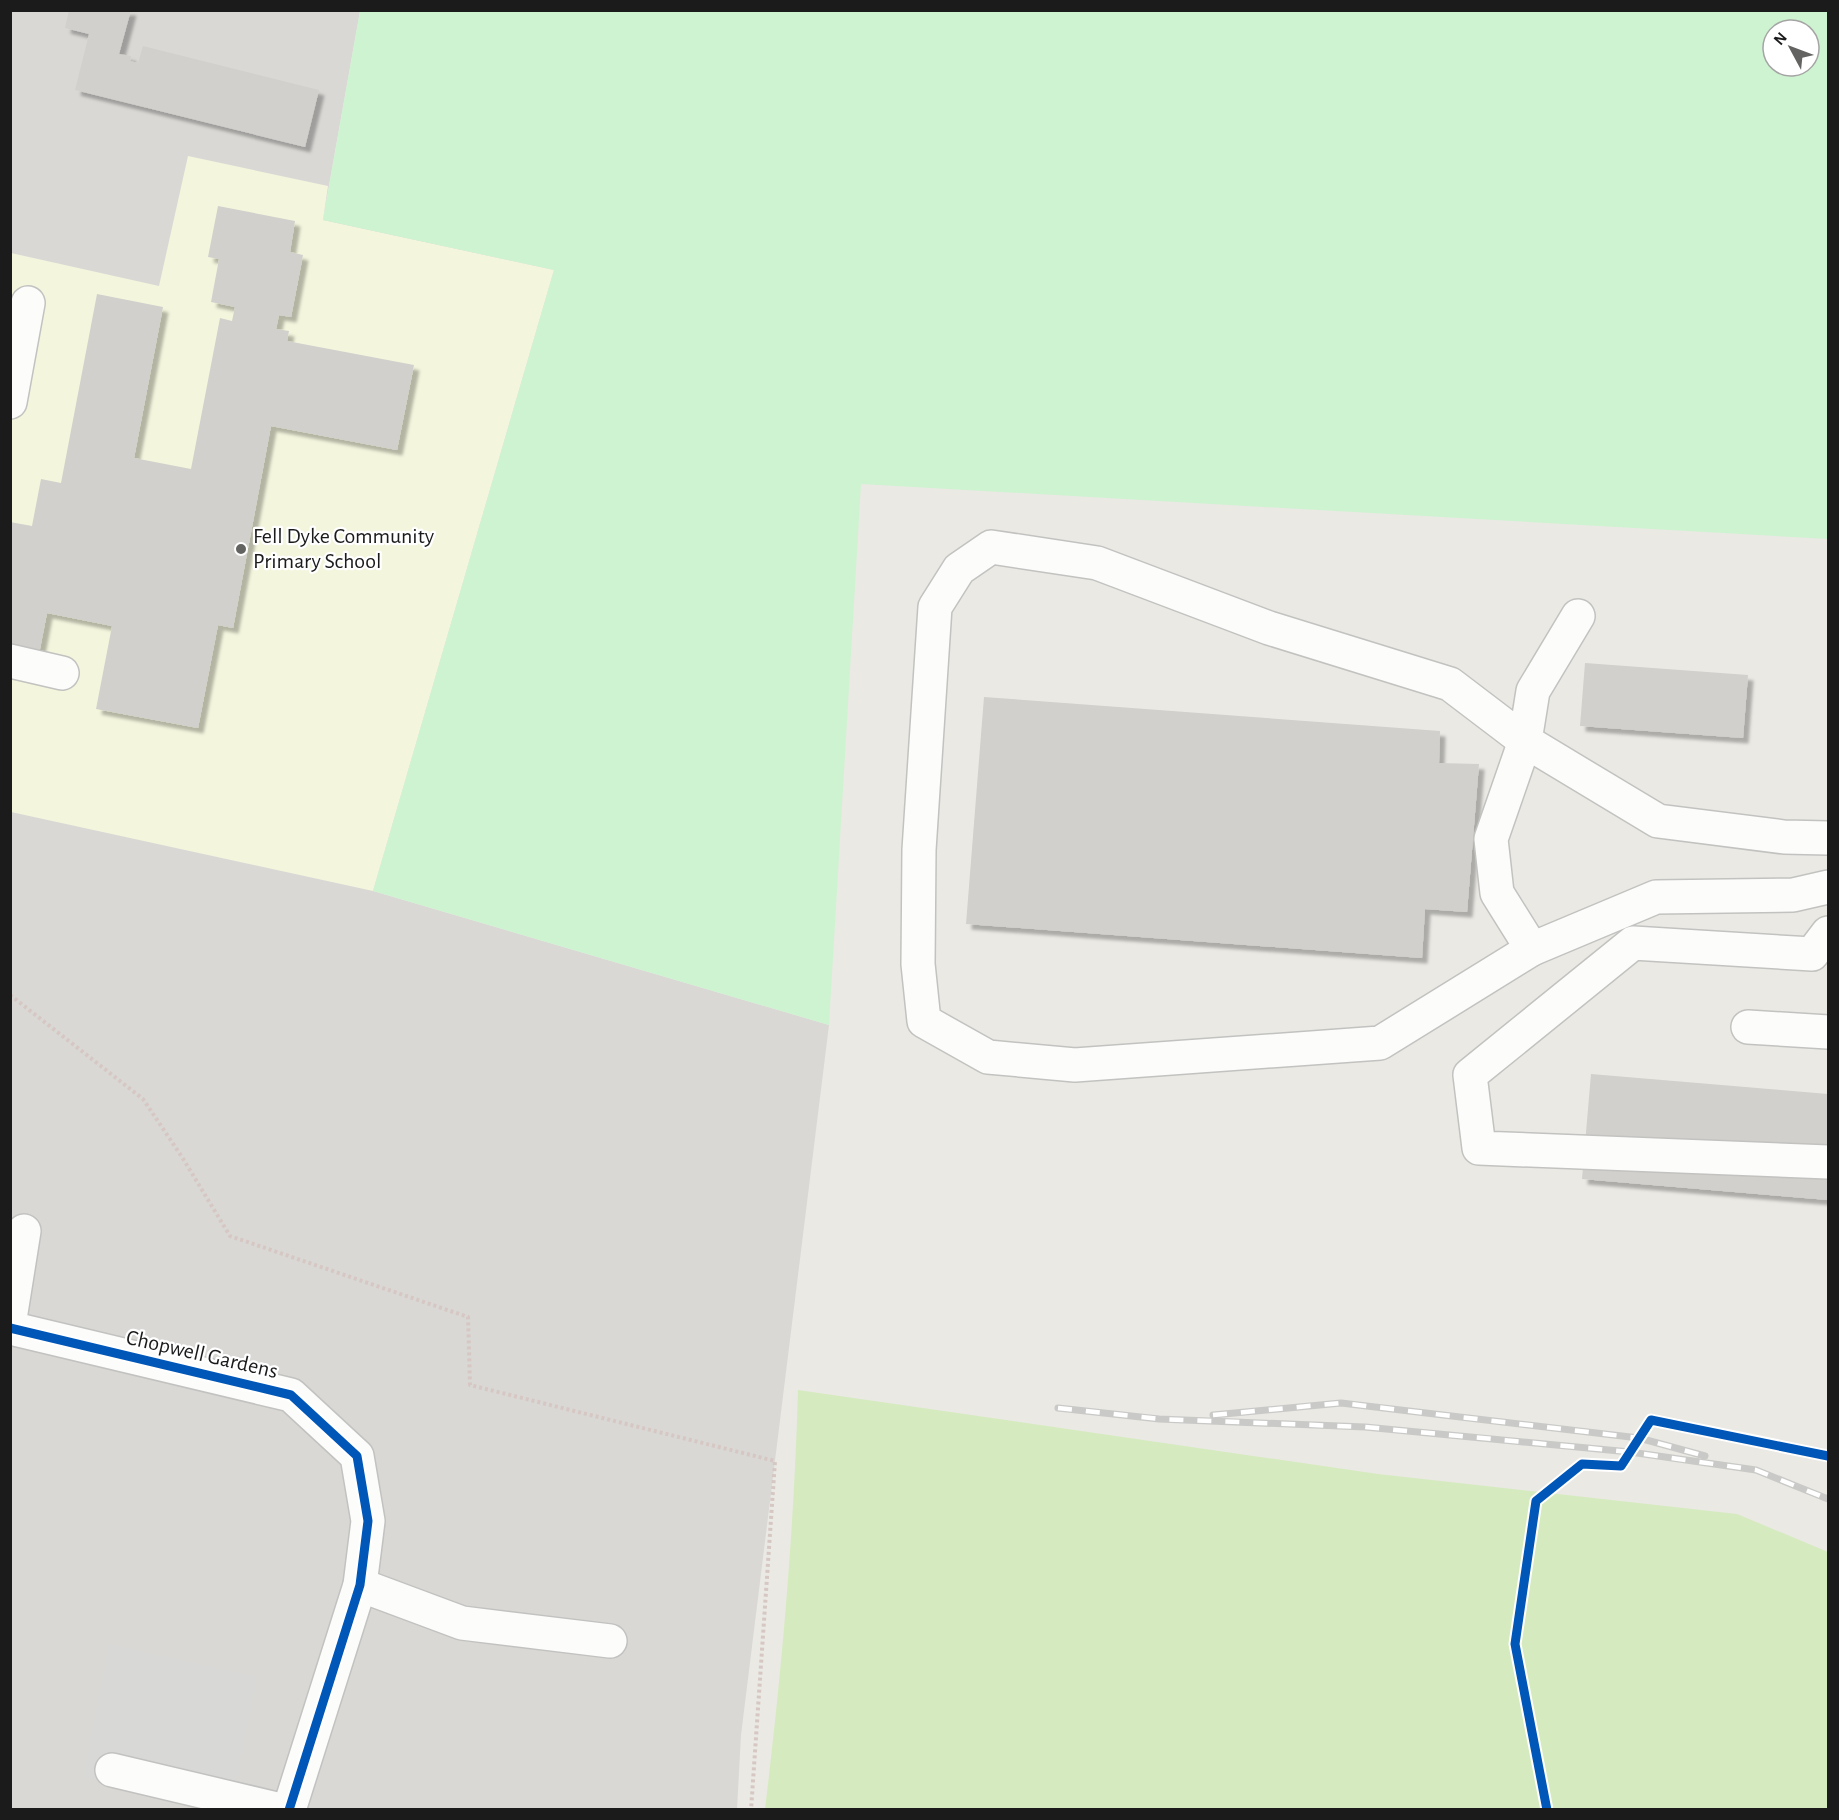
<svg xmlns="http://www.w3.org/2000/svg" width="1839" height="1820" viewBox="0 0 1839 1820" font-family="'Alegreya Sans',sans-serif">
	<style>
		.residential { fill: #d9d8d5 }
		.education { fill: #f4f5dd }
		.grass { fill: #d5ebbf }
		.park { fill: #cef3d1; fill-rule: evenodd }
		.parking { fill: #d8d8d6 }
		.building { fill: #d2d0cc; filter: url(#shadow) }
		.lines { fill: none; stroke-linecap: round; stroke-linejoin: round }
		.minor-casing { stroke: #c2c2c0; stroke-width: 36 }
		.path { stroke: #d6c7c3; stroke-width: 4; stroke-dasharray: 3 3; stroke-linecap: butt }
		.minor { stroke: #fcfcfb; stroke-width: 33 }
		.rail-casing { stroke: #c9c9c8; stroke-width: 7 }
		.rail { stroke: #fff; stroke-width: 4.5; stroke-dasharray: 14; stroke-linecap: butt }
		.cycleway-casing { stroke: #fff; stroke-width: 13 }
		.cycleway { stroke: #0057b8; stroke-width: 9 }
		.poi-dot { fill: #636361; stroke: #fff; stroke-width: 2 }
		.labels { text-anchor: middle; dominant-baseline: central; stroke-width: 4.5; stroke-linejoin: round; paint-order: stroke }
		.poi-label { font-size: 22px; fill: #1b1b1b; stroke: #fff; text-anchor: start }
		.street-label { font-size: 22px; fill: #1b1b1b; stroke: #fff }
	</style>
	<defs>
		<filter id="shadow"><feDropShadow dx="5.5" dy="5.5" stdDeviation="1.5" flood-color="#0004"/></filter>
	</defs>
	<rect width="100%" height="100%" fill="#eae9e4"/>
	<path class="residential" d="M11 11H360L323 219 554 270 373 891 829 1025 741 1735 737 1809 11 1810Z"/>
	<path class="education" d="M188 156 328 186 323 220 554 270 373 891 11 812V253L159 286Z"/>
	<path class="grass" d="M798 1390 1378 1474 1737 1514 1828 1552V1809H765C782 1670 794 1531 798 1390Z"/>
	<path class="park" d="M360 11H1828V539L861 484 829 1025 373 891 554 270 323 220ZM1773 30H1809V66H1773Z"/>
	<path class="parking" d="M109 1644 257 1677 230 1809H202L83 1777Z"/>
	<g class="building">
		<path d="M69 10H131L119 54 131 56 130 61 138 63 143 46 319 90 305 147 75 90 89 34 65 28Z"/>
		<path d="M218 206 295 221 290 252 303 255 291 317 279 315 276 329 289 331 287 341 414 365 397 450 271 426 233 628 218 625 198 728 96 709 112 626 47 613 39 654 10 649V522L32 526 41 479 61 483 97 294 163 307 134 458 191 469 220 318 232 321 235 307 211 302 219 259 208 257Z"/>
		<path d="M1585 663 1748 675 1743 738 1580 726Z"/>
		<path d="M984 697 1440 731 1439 763 1479 764 1467 912 1425 909 1422 958 966 924Z"/>
		<path d="M1591 1074 1828 1094V1200L1582 1179Z"/>
	</g>
	<g class="lines">
		<defs>
			<g id="minor">
				<path d="M10 402 28 303"/>
				<path d="M10 661 62 673"/>
				<path d="M1828 838 1784 837 1658 821 1525 741 1450 684 1269 628 1097 563 991 547 959 569 935 607 919 850 918 964 924 1021 988 1057 1075 1065 1380 1043 1532 949 1656 897 1793 895 1828 887"/>
				<path d="M1828 933 1812 954 1633 943 1470 1075 1479 1148 1828 1162"/>
				<path d="M1532 949 1497 893 1491 839 1525 741 1533 691 1578 616"/>
				<path d="M1748 1027 1828 1032"/>
				<path d="M10 1319 24 1231"/>
				<path d="M10 1328 291 1395 357 1456 368 1521 360 1585 289 1810"/>
				<path d="M360 1585 462 1623 610 1641"/>
				<path d="M112 1770 281 1810"/>
			</g>
		</defs>
		<use href="#minor" class="minor-casing"/>
		<path class="path" d="M10 995 143 1099 182 1157 230 1236 468 1317 470 1385 775 1461 751 1810"/>
		<use href="#minor" class="minor"/>
		<defs>
			<g id="rail">
				<path d="M1058 1408 1159 1419 1365 1427 1630 1452 1756 1470 1828 1499"/>
				<path d="M1213 1415 1341 1403 1639 1438 1705 1456"/>
			</g>
		</defs>
		<use href="#rail" class="rail-casing"/>
		<use href="#rail" class="rail"/>
		<defs>
			<g id="cycleway">
				<path d="M10 1328 291 1395 357 1456 368 1521 360 1585 289 1810"/>
				<path d="M1547 1810 1515 1644 1536 1501 1582 1464 1621 1466 1651 1420 1828 1456"/>
			</g>
		</defs>
		<use href="#cycleway" class="cycleway-casing"/>
		<use href="#cycleway" class="cycleway"/>
	</g>
	<circle class="poi-dot" cx="241" cy="549" r="6"/>
	<g class="labels">
		<g class="poi-label">
			<text x="253" y="536">Fell Dyke Community<tspan x="253" dy="25">Primary School</tspan></text>
		</g>
		<g class="street-label">
			<text transform="translate(202 1354) rotate(13)">Chopwell Gardens</text>
		</g>
	</g>
	<rect width="1839" height="1820" fill="none" stroke="#1b1b1b" stroke-width="24"/>
	<g transform="translate(1791 48) rotate(311)"><circle r="28" fill="#ffffff" stroke="#a4a4a4" stroke-width="1.5"/>
	<path d="M0-4.5L10 22L0 15L-10 22Z" fill="#636361"/>
	<text y="-9" font-size="16" font-weight="bold" text-anchor="middle" fill="#1b1b1b">N</text>
	</g>
</svg>
